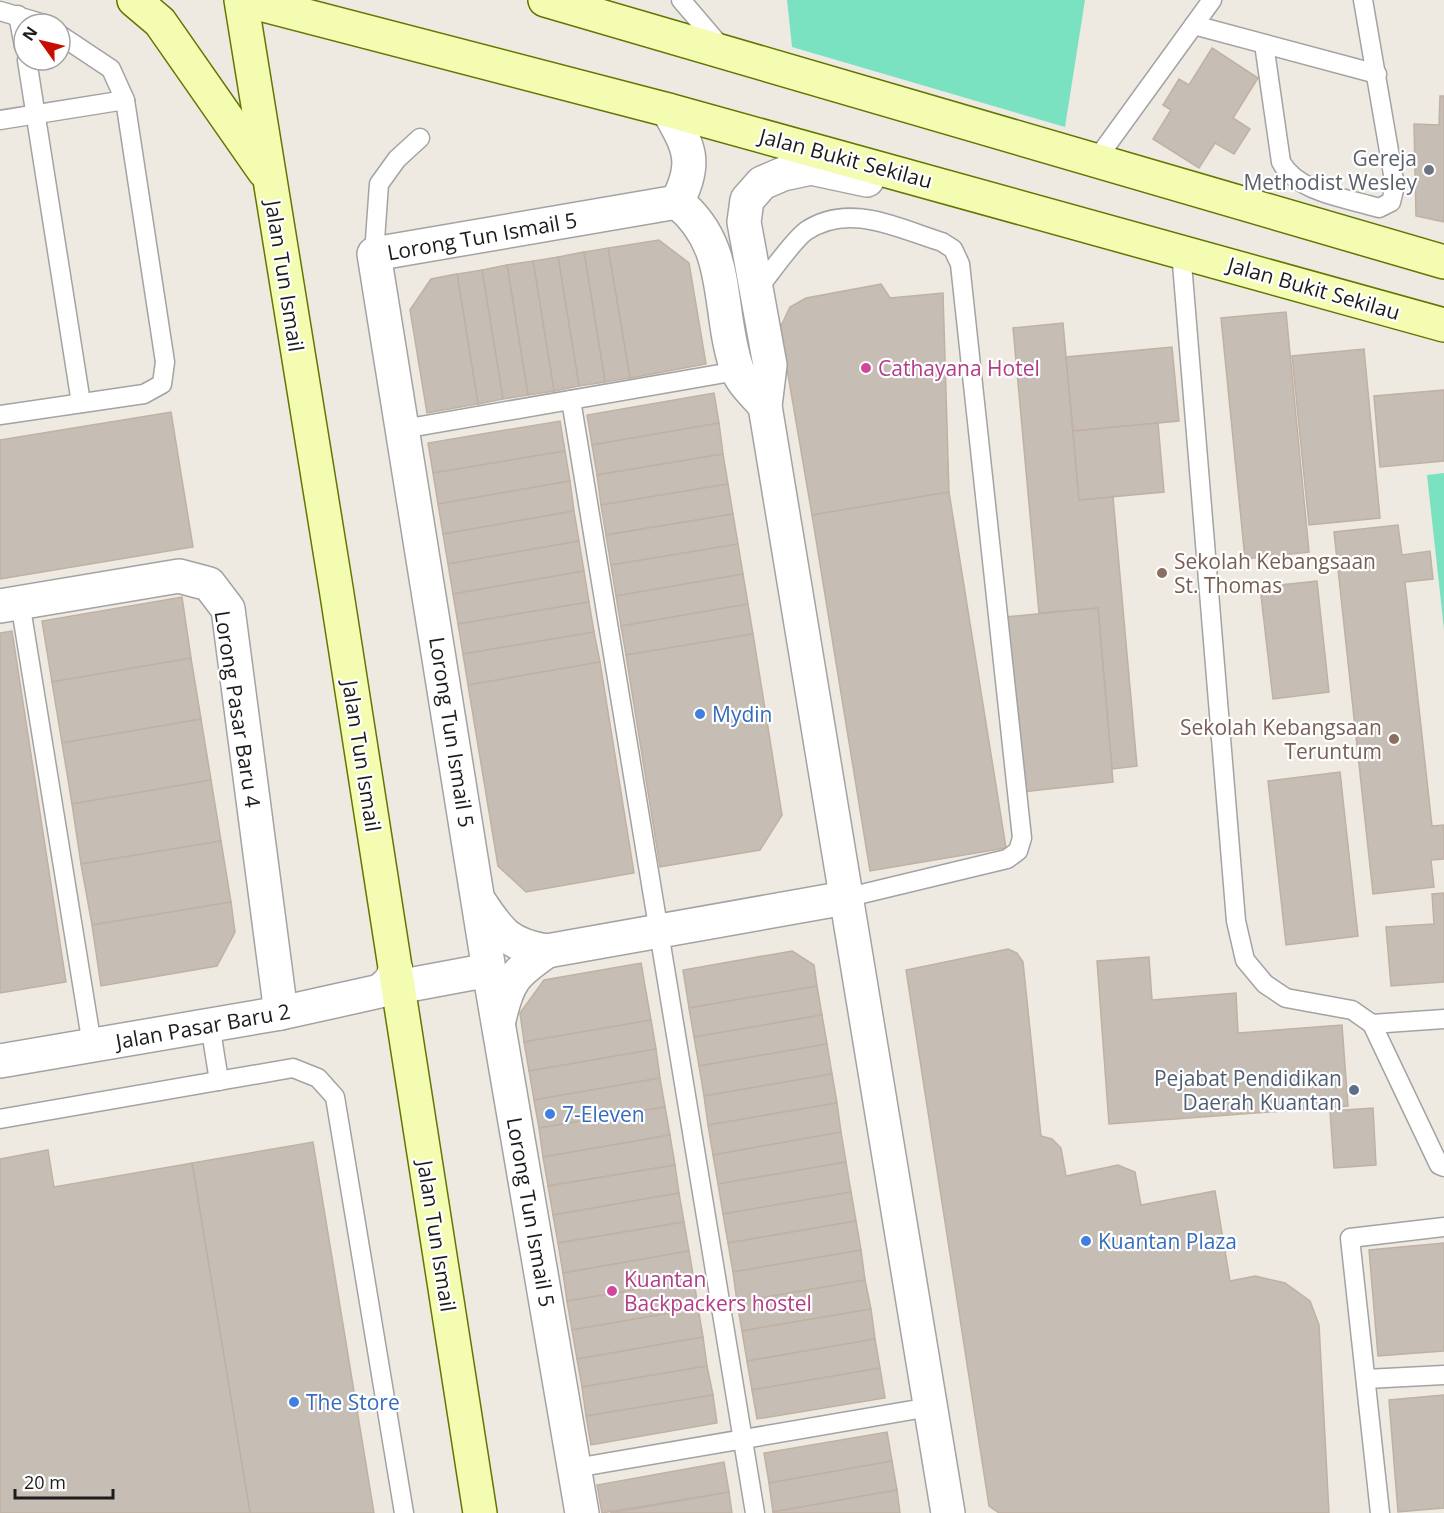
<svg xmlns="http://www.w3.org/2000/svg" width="1444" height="1513" viewBox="0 0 1444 1513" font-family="'Open Sans',sans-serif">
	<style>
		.pitch { fill: #7ae2c0 }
		.building { fill: #c6bdb4; stroke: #c0b1a3; stroke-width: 1.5 }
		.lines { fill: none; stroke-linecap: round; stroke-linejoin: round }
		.lane-casing { stroke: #a3a3a3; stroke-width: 21 }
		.street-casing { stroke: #a3a3a3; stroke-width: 36 }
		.secondary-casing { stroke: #627600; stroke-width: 36 }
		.lane { stroke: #fff; stroke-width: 18 }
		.street { stroke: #fff; stroke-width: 33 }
		.secondary { stroke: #f4fcb1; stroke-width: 33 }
		.worship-dot { fill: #6b7280; stroke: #fff; stroke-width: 2 }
		.hotel-dot { fill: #d1479c; stroke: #fff; stroke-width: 2 }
		.education-dot { fill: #8d6e63; stroke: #fff; stroke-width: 2 }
		.shop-dot { fill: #3f7fe0; stroke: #fff; stroke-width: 2 }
		.service-dot { fill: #5c6f8a; stroke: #fff; stroke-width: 2 }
		.labels { text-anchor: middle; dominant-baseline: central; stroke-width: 4.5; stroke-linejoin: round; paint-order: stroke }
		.street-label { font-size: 21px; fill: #1c1c1c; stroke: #fff }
		.worship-label { font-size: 21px; fill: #5b616d; stroke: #fff; text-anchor: end }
		.hotel-label { font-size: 21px; fill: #b23c85; stroke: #fff; text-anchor: start }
		.education-label { font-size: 21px; fill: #785e54; stroke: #fff; text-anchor: start }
		.shop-label { font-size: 21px; fill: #366cbe; stroke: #fff; text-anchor: start }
		.service-label { font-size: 21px; fill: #4e5e75; stroke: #fff; text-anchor: end }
	</style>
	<rect width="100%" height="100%" fill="#eeeae1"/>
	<g class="pitch">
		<path d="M787 0H1085L1065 127 792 47Z"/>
		<path d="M1444 473V629L1427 475Z"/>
	</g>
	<g class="building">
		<path d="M1212 48 1258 78 1233 118 1250 129 1234 154 1215 143 1199 168 1153 139 1171 110 1163 105 1179 79 1189 85Z"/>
		<path d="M1440 96H1444V222L1416 216 1414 124 1439 125Z"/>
		<path d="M659 240 689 263 706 364 630 378 608 248Z"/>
		<path d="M608 248 630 378 605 382 584 252Z"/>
		<path d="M584 252 605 382 579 386 558 257Z"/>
		<path d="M558 257 579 386 554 391 533 261Z"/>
		<path d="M533 261 554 391 528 395 507 265Z"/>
		<path d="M507 265 528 395 503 399 482 270Z"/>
		<path d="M482 270 503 399 478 404 457 274Z"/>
		<path d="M457 274 478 404 427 413 410 310 431 279Z"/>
		<path d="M881 284 890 298 943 293 949 492 812 515 780 328 790 307 806 298Z"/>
		<path d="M1286 312 1309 552 1245 559 1221 318Z"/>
		<path d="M1063 323 1079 500 1113 497 1137 766 1112 769 1098 608 1039 613 1013 328Z"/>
		<path d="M1172 347 1179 421 1073 431 1066 357Z"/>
		<path d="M1364 349 1380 518 1309 525 1292 356Z"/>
		<path d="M1444 390V461L1380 467 1374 396Z"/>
		<path d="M714 393 719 423 592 445 587 415Z"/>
		<path d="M171 412 193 547 0 579V440Z"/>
		<path d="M560 421 565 451 433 473 428 443Z"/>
		<path d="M719 423 723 454 597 475 592 445Z"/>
		<path d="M1158 423 1164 492 1079 500 1073 431Z"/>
		<path d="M565 451 570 481 438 504 433 473Z"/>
		<path d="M723 454 728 484 601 505 597 475Z"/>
		<path d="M570 481 574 511 443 534 438 504Z"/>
		<path d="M728 484 733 514 606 535 601 505Z"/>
		<path d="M949 492 1006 848 870 871 812 515Z"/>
		<path d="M574 511 579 541 448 564 443 534Z"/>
		<path d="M733 514 738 544 611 565 606 535Z"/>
		<path d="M1398 525 1402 555 1430 551 1433 579 1405 582 1432 826 1444 825V859L1431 860 1434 887 1373 894 1334 532Z"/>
		<path d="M579 541 584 571 453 594 448 564Z"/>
		<path d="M738 544 743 574 616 596 611 565Z"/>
		<path d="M584 571 589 602 458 624 453 594Z"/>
		<path d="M743 574 748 604 621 626 616 596Z"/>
		<path d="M1317 581 1329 692 1273 699 1260 587Z"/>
		<path d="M182 597 191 658 52 682 42 621Z"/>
		<path d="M589 602 594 632 463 654 458 624Z"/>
		<path d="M748 604 753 634 626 655 621 626Z"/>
		<path d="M1098 608 1113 782 1022 792 1005 617Z"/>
		<path d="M12 631 66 982 0 993V633Z"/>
		<path d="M594 632 600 662 468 685 463 654Z"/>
		<path d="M753 634 782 815 760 850 660 867 626 655Z"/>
		<path d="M191 658 201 719 62 743 52 682Z"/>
		<path d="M600 662 634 873 526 892 498 866 468 685Z"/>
		<path d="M201 719 211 780 72 804 62 743Z"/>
		<path d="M1340 772 1358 936 1286 945 1268 781Z"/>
		<path d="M211 780 221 841 81 864 72 804Z"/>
		<path d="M221 841 231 902 92 925 81 864Z"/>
		<path d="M1444 893V982L1391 986 1386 927 1434 924 1432 894Z"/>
		<path d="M231 902 235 932 217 966 101 986 92 925Z"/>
		<path d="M1008 949 1017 953 1023 962 1041 1136 1052 1139 1061 1148 1066 1176 1118 1165 1135 1172 1141 1205 1215 1191 1230 1281 1255 1276 1285 1283 1310 1301 1319 1325 1329 1513H999L989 1506 906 970Z"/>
		<path d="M792 951 814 965 817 986 689 1008 683 970Z"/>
		<path d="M1149 957 1152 1000 1236 993 1238 1033 1342 1025 1348 1106 1109 1124 1097 961Z"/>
		<path d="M641 963 651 1020 524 1042 520 1013 544 980Z"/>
		<path d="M817 986 822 1015 694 1037 689 1008Z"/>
		<path d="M822 1015 827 1044 699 1066 694 1037Z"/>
		<path d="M651 1020 656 1049 529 1071 524 1042Z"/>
		<path d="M827 1044 832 1074 704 1096 699 1066Z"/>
		<path d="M656 1049 660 1078 534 1100 529 1071Z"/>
		<path d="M832 1074 837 1103 708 1125 704 1096Z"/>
		<path d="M660 1078 665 1107 539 1128 534 1100Z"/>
		<path d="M837 1103 841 1132 713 1155 708 1125Z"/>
		<path d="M665 1107 670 1135 543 1157 539 1128Z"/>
		<path d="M1373 1108 1376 1165 1334 1168 1330 1111Z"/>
		<path d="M841 1132 846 1162 718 1184 713 1155Z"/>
		<path d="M670 1135 675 1165 548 1186 543 1157Z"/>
		<path d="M313 1142 374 1513H250L192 1163Z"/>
		<path d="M48 1150 54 1187 192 1163 250 1513H0V1159Z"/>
		<path d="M846 1162 851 1192 723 1214 718 1184Z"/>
		<path d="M675 1165 679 1193 553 1215 548 1186Z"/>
		<path d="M851 1192 856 1221 728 1243 723 1214Z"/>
		<path d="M679 1193 684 1222 558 1243 553 1215Z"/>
		<path d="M856 1221 861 1250 733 1272 728 1243Z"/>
		<path d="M684 1222 689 1251 563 1273 558 1243Z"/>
		<path d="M1444 1243V1351L1378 1356 1369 1250Z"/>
		<path d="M861 1250 865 1280 737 1302 733 1272Z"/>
		<path d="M689 1251 694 1280 567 1301 563 1273Z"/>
		<path d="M694 1280 698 1308 572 1330 567 1301Z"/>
		<path d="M865 1280 871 1309 742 1331 737 1302Z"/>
		<path d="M698 1308 703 1337 577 1359 572 1330Z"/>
		<path d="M871 1309 875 1339 747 1361 742 1331Z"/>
		<path d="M703 1337 707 1366 582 1387 577 1359Z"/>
		<path d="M875 1339 880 1368 752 1390 747 1361Z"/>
		<path d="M707 1366 713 1395 586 1416 582 1387Z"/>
		<path d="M880 1368 885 1398 757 1419 752 1390Z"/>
		<path d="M713 1395 717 1423 591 1445 586 1416Z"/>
		<path d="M1444 1395V1508L1398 1512 1389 1400Z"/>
		<path d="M887 1432 892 1461 769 1483 764 1453Z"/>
		<path d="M892 1461 897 1490 773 1512 769 1483Z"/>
		<path d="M724 1462 729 1492 602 1513 597 1485Z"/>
		<path d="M897 1490 900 1513H774L773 1512Z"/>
		<path d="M729 1492 732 1513H610Z"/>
	</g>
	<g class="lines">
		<defs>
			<g id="lane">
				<path d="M681 0 723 49"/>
				<path d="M0 11 44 24"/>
				<path d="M18 15 24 46"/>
				<path d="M1194 25 1377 74"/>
				<path d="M60 35 111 69 125 100"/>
				<path d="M1264 44 1281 162C1298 193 1347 198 1379 208L1391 202 1395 186 1363 0"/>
				<path d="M27 60 81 403"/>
				<path d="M0 120 125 100 165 362 162 384 144 394 0 415"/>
				<path d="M1096 160 1212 0"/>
				<path d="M1181 251 1236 921 1245 960 1265 984 1286 998 1352 1010 1372 1024 1444 1019"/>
				<path d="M374 254 379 184 397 159 420 138"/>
				<path d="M756 291C768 277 792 241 806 231 849 202 897 228 942 242L953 249 960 264 1022 838 1018 851 1007 859 845 898"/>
				<path d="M571 400 755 1513"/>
				<path d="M403 429 737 371"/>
				<path d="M20 602 92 1045"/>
				<path d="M210 1024 219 1081"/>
				<path d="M1372 1024 1439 1165 1444 1167"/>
				<path d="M0 1119 293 1068 318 1078 335 1097 404 1513"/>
				<path d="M1366 1379 1444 1375"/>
				<path d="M575 1468 930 1407"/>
				<path d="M1380 1513 1350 1238 1444 1227"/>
			</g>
			<g id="street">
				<path d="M668 110C689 147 698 162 677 202"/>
				<path d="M867 180 811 168 783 174 762 183 747 200 744 222 770 365 765 406 948 1513"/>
				<path d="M0 606 179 576 209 584 228 609 281 1013"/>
				<path d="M479 901C500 933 509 945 547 951L845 898"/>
				<path d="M398 987 489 970"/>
				<path d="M499 1020C508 980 514 974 547 951"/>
				<path d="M0 1061 281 1013 380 991 390 982 396 970"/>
				<path d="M582 1513 489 970 374 254 677 202C733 246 716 309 737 369 741 382 756 395 765 406"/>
			</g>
			<g id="secondary">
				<path d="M134 0 160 22 264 171"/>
				<path d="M241 0 336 588 480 1513"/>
				<path d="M245 0 668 110 1444 325"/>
				<path d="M545 0 1444 262"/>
			</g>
		</defs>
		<use href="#lane" class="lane-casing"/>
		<use href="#street" class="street-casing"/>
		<use href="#secondary" class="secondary-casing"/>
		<use href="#lane" class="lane"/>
		<use href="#street" class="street"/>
		<use href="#secondary" class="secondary"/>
	</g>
	<circle class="worship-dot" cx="1429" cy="170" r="6"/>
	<g class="hotel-dot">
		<circle cx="866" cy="368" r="6"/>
		<circle cx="612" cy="1291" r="6"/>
	</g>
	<g class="education-dot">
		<circle cx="1162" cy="573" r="6"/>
		<circle cx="1394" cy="739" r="6"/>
	</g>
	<g class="shop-dot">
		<circle cx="700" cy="714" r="6"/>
		<circle cx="550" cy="1114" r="6"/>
		<circle cx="1086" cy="1241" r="6"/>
		<circle cx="294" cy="1402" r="6"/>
	</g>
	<circle class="service-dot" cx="1354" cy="1090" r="6"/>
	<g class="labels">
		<g class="street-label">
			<text transform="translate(846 158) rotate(15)">Jalan Bukit Sekilau</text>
			<text transform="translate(482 236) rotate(-10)">Lorong Tun Ismail 5</text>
			<text transform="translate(285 276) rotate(81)">Jalan Tun Ismail</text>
			<text transform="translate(1314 288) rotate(16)">Jalan Bukit Sekilau</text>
			<text transform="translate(238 709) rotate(81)">Lorong Pasar Baru 4</text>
			<text transform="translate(452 732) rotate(81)">Lorong Tun Ismail 5</text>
			<text transform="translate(362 756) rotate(81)">Jalan Tun Ismail</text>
			<text transform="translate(203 1026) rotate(-10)">Jalan Pasar Baru 2</text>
			<text transform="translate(531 1212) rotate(80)">Lorong Tun Ismail 5</text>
			<text transform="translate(437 1236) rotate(81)">Jalan Tun Ismail</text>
		</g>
		<g class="worship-label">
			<text x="1417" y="158">Gereja<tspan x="1417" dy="24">Methodist Wesley</tspan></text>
		</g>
		<g class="hotel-label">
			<text x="878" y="368">Cathayana Hotel</text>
			<text x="624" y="1279">Kuantan<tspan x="624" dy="24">Backpackers hostel</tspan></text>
		</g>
		<g class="education-label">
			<text x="1174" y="561">Sekolah Kebangsaan<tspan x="1174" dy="24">St. Thomas</tspan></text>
			<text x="1382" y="727" text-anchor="end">Sekolah Kebangsaan<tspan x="1382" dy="24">Teruntum</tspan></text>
		</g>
		<g class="shop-label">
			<text x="712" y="714">Mydin</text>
			<text x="562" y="1114">7-Eleven</text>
			<text x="1098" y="1241">Kuantan Plaza</text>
			<text x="306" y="1402">The Store</text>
		</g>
		<g class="service-label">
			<text x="1342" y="1078">Pejabat Pendidikan<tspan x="1342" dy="24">Daerah Kuantan</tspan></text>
		</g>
	</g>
	<g transform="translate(42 42) rotate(304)"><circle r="28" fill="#ffffff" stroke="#a4a4a4" stroke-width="1.5"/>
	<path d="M0-4.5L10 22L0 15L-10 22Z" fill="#c80c00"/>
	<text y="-9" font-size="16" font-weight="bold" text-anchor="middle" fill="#1c1c1c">N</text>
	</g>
	<path d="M15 1489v9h98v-9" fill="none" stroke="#1c1c1c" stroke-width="3"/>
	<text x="24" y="1489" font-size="18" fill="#1c1c1c" stroke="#ffffff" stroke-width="4.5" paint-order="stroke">20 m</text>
</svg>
